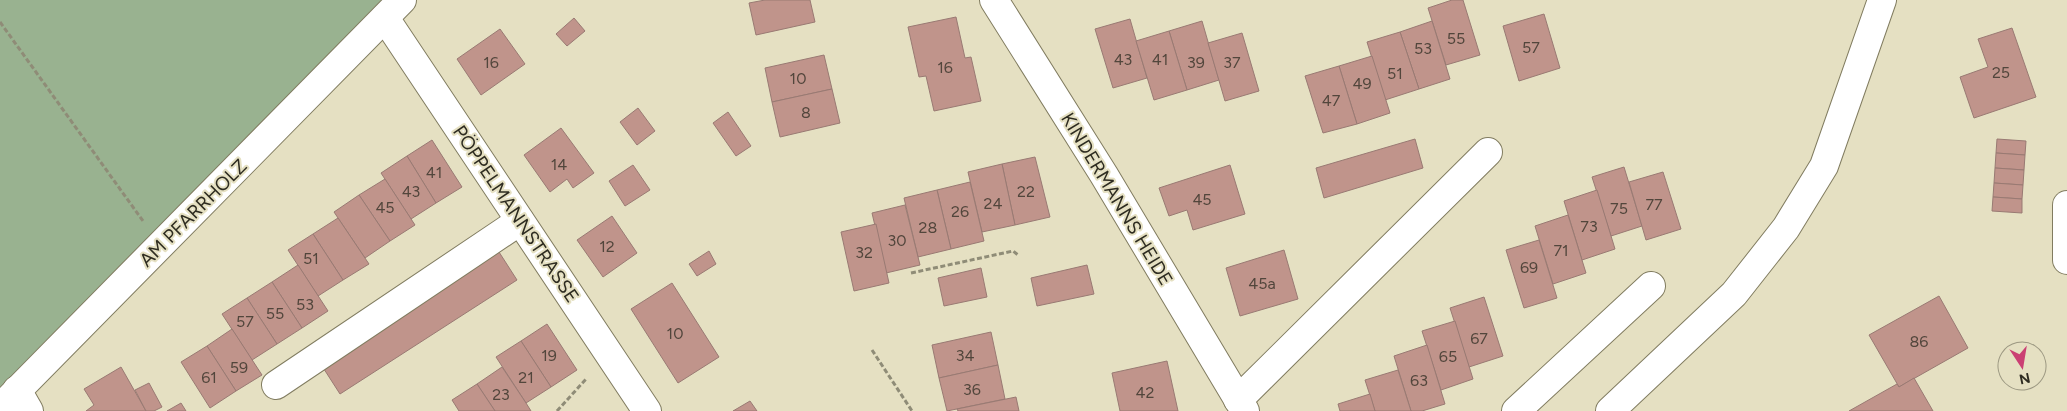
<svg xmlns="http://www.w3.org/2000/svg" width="2067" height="411" viewBox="0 0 2067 411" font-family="Figtree,sans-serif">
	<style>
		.forest { fill: #99b290 }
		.building { fill: #c0948b; stroke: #997a73 }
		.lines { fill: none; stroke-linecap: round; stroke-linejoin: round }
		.minor-casing { stroke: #817c60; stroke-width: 30 }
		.path { stroke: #8f8c77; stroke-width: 3; stroke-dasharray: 5 2.5; stroke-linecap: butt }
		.minor { stroke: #fff; stroke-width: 28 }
		.labels { text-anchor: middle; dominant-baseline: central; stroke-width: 4; stroke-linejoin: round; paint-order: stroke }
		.number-label { font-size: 16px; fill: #52463c }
		.street-label { font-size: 19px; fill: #2e2c21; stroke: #e5e0c2 }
	</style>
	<rect width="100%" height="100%" fill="#e5e0c2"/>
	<path class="forest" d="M0 0H398L0 390Z"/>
	<g class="building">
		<path d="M765 0H810L815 22 756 35 749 3Z"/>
		<path d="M1452 0H1463L1480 55 1446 65 1428 8Z"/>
		<path d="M1544 14 1560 68 1519 81 1503 26Z"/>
		<path d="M956 17 965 58 971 57 981 101 934 111 926 76 919 77 908 27Z"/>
		<path d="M574 18 585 31 567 46 556 34Z"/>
		<path d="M1130 19 1147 78 1113 88 1095 29Z"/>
		<path d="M1202 21 1219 80 1187 90 1169 31Z"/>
		<path d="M1432 21 1450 79 1419 89 1400 32Z"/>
		<path d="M2012 28 2036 97 1974 118 1960 77 1988 67 1978 39Z"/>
		<path d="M500 29 525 64 481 95 457 59Z"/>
		<path d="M1169 31 1187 90 1154 100 1136 41Z"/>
		<path d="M1400 32 1419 89 1385 100 1367 42Z"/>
		<path d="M1242 33 1259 91 1225 101 1208 43Z"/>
		<path d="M824 55 832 89 772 102 765 68Z"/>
		<path d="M1372 56 1390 113 1357 124 1339 66Z"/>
		<path d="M1339 66 1357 124 1323 133 1305 76Z"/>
		<path d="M832 89 840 123 780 137 772 102Z"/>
		<path d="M638 108 655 131 637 145 620 122Z"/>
		<path d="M728 112 751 146 736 156 713 123Z"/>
		<path d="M561 128 594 173 573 188 567 179 550 192 524 155Z"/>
		<path d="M1415 139 1423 168 1324 198 1316 168Z"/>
		<path d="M1997 139 2026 141 2025 155 1996 153Z"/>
		<path d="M432 140 462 187 436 203 407 156Z"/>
		<path d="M1996 153 2025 155 2024 170 1995 168Z"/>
		<path d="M407 156 436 203 411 219 381 173Z"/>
		<path d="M1035 157 1050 217 1015 225 1002 164Z"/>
		<path d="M1002 164 1015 225 982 232 968 172Z"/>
		<path d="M633 165 650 190 625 206 609 181Z"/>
		<path d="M1230 165 1245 214 1193 230 1187 210 1169 216 1159 188Z"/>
		<path d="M1624 167 1642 226 1611 236 1592 177Z"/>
		<path d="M1995 168 2024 170 2023 185 1994 183Z"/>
		<path d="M1663 172 1681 229 1646 240 1629 182Z"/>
		<path d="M385 179 415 225 390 241 359 195Z"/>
		<path d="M970 182 984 241 951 249 937 190Z"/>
		<path d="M1994 183 2023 185 2022 199 1993 197Z"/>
		<path d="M937 190 951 249 918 257 904 198Z"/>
		<path d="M1597 190 1615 249 1582 260 1564 201Z"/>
		<path d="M359 195 390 241 365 258 334 212Z"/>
		<path d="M1993 197 2022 199V213L1992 211Z"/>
		<path d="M905 205 920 265 886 273 872 213Z"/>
		<path d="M1568 215 1586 273 1553 284 1535 226Z"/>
		<path d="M612 216 637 253 603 277 577 240Z"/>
		<path d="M338 218 369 264 343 280 313 234Z"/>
		<path d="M876 224 889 283 854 291 841 232Z"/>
		<path d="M313 234 343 280 318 296 288 250Z"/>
		<path d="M1539 240 1557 298 1524 308 1506 250Z"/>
		<path d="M1284 250 1298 299 1240 316 1226 268Z"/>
		<path d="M709 251 716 264 697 276 689 264Z"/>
		<path d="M499 252 517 280 340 394 322 366Z"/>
		<path d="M298 265 328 311 302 328 272 282Z"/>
		<path d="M1087 265 1094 294 1037 306 1031 278Z"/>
		<path d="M981 268 987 297 944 306 938 278Z"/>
		<path d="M272 282 302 328 277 344 247 298Z"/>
		<path d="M672 283 719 357 678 383 631 309Z"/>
		<path d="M1939 296 1968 348 1899 387 1869 335Z"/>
		<path d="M1484 297 1503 356 1469 367 1450 308Z"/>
		<path d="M247 298 277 344 252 360 222 314Z"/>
		<path d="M1455 321 1473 379 1441 390 1422 331Z"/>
		<path d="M547 324 577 370 551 387 521 341Z"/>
		<path d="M232 329 262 375 236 391 207 346Z"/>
		<path d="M991 332 998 365 939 378 932 345Z"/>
		<path d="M521 341 551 387 526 403 496 357Z"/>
		<path d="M1427 345 1445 404 1422 411H1411L1394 356Z"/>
		<path d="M207 346 236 391 210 408 181 362Z"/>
		<path d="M1167 361 1178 411H1120L1112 373Z"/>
		<path d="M998 365 1005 399 947 411 939 378Z"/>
		<path d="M121 367 146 411H86L94 405 84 389Z"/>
		<path d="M502 367 526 403 531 411H495L477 384Z"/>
		<path d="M1398 370 1411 411H1375L1365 380Z"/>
		<path d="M1914 378 1933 411H1849L1897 384 1899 387Z"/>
		<path d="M149 383 162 407 154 411H146L135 390Z"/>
		<path d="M477 384 495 411H459L452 400Z"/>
		<path d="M1370 394 1375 411H1340L1338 404Z"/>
		<path d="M1016 397 1019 411H958L957 409Z"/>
		<path d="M750 401 757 411H733Z"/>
		<path d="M181 403 186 411H167Z"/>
	</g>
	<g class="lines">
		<defs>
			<g id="minor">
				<path d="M994 0 1104 175 1245 411"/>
				<path d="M385 18 647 411"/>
				<path d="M2067 205V260"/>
				<path d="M276 385 520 221"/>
				<path d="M17 390 29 411"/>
				<path d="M1238 400 1488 152"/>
				<path d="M0 408 402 0"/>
				<path d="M1516 411 1651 286"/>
				<path d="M1610 411 1734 294 1786 228 1824 166 1882 0"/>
			</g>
		</defs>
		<use href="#minor" class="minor-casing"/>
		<g class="path">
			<path d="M0 22 143 221"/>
			<path d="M911 273 1013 251 1018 255"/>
			<path d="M872 350 912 411"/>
			<path d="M557 411 587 378"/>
		</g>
		<use href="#minor" class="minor"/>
	</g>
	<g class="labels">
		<g class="number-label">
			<text x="1456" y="38">55</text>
			<text x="1531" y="47">57</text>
			<text x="1423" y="48">53</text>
			<text x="1123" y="59">43</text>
			<text x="1160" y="59">41</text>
			<text x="491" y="62">16</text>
			<text x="1196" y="62">39</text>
			<text x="1232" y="62">37</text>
			<text x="945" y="67">16</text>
			<text x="2001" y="72">25</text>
			<text x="1395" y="73">51</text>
			<text x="798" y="78">10</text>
			<text x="1362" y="83">49</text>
			<text x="1331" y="100">47</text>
			<text x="806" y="112">8</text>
			<text x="559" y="164">14</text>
			<text x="434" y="172">41</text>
			<text x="411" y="191">43</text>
			<text x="1026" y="191">22</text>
			<text x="1202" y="199">45</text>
			<text x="993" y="203">24</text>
			<text x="1654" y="204">77</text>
			<text x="385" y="207">45</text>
			<text x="1619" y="208">75</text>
			<text x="960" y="211">26</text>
			<text x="1589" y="226">73</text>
			<text x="928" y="227">28</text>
			<text x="897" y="240">30</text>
			<text x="607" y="246">12</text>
			<text x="1561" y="250">71</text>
			<text x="864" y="252">32</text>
			<text x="311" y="258">51</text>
			<text x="1529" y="267">69</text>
			<text x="1262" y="283">45a</text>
			<text x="305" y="304">53</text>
			<text x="275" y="313">55</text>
			<text x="245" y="321">57</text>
			<text x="675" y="333">10</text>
			<text x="1479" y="338">67</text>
			<text x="1919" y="341">86</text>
			<text x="549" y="355">19</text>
			<text x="965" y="355">34</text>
			<text x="1448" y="356">65</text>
			<text x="239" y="367">59</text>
			<text x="209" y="377">61</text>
			<text x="526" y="377">21</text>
			<text x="1419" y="380">63</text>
			<text x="972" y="389">36</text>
			<text x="1145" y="392">42</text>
			<text x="501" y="394">23</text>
		</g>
		<g class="street-label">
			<text transform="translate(1117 199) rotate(59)">KINDERMANNS HEIDE</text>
			<text transform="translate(193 213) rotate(-45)">AM PFARRHOLZ</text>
			<text transform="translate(516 214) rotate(56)">PÖPPELMANNSTRASSE</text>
		</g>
	</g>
	<g transform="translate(2022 366) rotate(168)"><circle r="24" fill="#e5e0c2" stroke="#9c9882"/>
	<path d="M0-4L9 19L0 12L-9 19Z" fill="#cb3f73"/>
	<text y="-8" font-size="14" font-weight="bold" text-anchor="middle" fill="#2e2c21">N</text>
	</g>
</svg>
